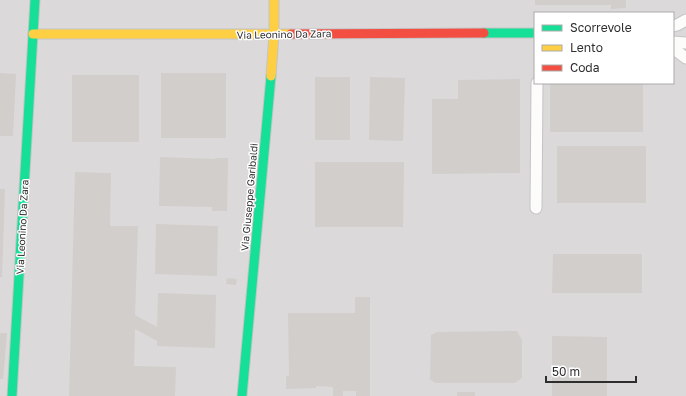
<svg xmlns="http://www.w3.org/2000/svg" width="686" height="396" viewBox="0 0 686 396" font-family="'Golos Text',sans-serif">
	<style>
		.industrial { fill: #dcd9db; fill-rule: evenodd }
		.building { fill: #d1cecb }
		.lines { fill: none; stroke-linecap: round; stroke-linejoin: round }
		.street-casing { stroke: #c5c4c5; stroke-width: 13 }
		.fast-casing { stroke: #c5c4c5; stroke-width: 11 }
		.slow-casing { stroke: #c5c4c5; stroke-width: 11 }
		.jam-casing { stroke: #c5c4c5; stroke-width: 11 }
		.street { stroke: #fcfcfb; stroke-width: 11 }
		.fast { stroke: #16e098; stroke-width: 9 }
		.slow { stroke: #ffcf43; stroke-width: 9 }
		.jam { stroke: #f24e42; stroke-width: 9 }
		.labels { text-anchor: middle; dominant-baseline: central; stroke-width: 3; stroke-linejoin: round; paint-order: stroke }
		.street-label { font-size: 10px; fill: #2e2e2e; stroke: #fff }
	</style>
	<rect width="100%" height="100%" fill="#ece8e4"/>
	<path class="industrial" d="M0 0H686V396H0ZM535 13H673V83H535Z"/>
	<g class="building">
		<path d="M535 0H626V8L611 9V5H535Z"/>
		<path d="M0 73 16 74 13 136H0Z"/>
		<rect x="161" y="73" width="65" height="65"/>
		<rect x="72" y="75" width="67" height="67"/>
		<rect x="315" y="77" width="35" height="63"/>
		<path d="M370 77 405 78 403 141 369 140Z"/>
		<path d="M520 79V173L432 174V99H458V80Z"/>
		<rect x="550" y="83" width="93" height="49"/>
		<rect x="557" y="146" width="89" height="57"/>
		<path d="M160 157 215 159V158H228L227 211H212V207L159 206Z"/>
		<path d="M315 162H404L403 227H315Z"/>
		<path d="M75 172 111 173 110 226H138L135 315 157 327 158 293 216 295 215 348 157 346V341L135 329 134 366 176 367 175 396H69Z"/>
		<path d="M0 189H5L2 277H0Z"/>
		<path d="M156 224 218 226 217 276 155 274Z"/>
		<path d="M553 254H642V293H552Z"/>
		<path d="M227 278 237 279 236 285 226 284Z"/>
		<path d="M355 297H370V396H356V391H343V396H333V387L316 386V388L286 389V376H289L288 313H355Z"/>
		<path d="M517 331 522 340V378L515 383H435L430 379 431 335 437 332Z"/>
		<path d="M0 333H7L3 379H0Z"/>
		<path d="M552 336 607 337V396H552Z"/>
		<rect x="457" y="392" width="18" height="4"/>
	</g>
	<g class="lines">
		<defs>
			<g id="street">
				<path d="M673 26 677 25 686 20"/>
				<path d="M673 42 686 43"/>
				<path d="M673 49 678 52 686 58"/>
				<path d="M536 208 537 83"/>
			</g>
			<g id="fast">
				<path d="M484 33H535"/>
				<path d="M12 396 35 0"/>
				<path d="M242 396 271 76"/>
			</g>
			<g id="slow">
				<path d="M33 34H291"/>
				<path d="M271 76 274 34V0"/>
			</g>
			<path id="jam" d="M291 34 484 33"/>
		</defs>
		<use href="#street" class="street-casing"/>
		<use href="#fast" class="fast-casing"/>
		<use href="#slow" class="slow-casing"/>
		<use href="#jam" class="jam-casing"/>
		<use href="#street" class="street"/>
		<use href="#fast" class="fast"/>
		<use href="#slow" class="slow"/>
		<use href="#jam" class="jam"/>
	</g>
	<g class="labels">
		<g class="street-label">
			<text transform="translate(284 34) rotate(-1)">Via Leonino Da Zara</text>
			<text transform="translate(249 197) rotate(-85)">Via Giuseppe Garibaldi</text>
			<text transform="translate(22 227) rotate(-87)">Via Leonino Da Zara</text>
		</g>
	</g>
	<rect x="534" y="12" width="140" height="72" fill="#ffffff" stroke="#ababab"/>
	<rect x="542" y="25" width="20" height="6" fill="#16e098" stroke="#ababab"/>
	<text x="570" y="32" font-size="12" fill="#2e2e2e">Scorrevole</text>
	<rect x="542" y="45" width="20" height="6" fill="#ffcf43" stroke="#ababab"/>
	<text x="570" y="52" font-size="12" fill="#2e2e2e">Lento</text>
	<rect x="542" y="65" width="20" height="6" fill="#f24e42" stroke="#ababab"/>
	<text x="570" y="72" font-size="12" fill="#2e2e2e">Coda</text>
	<path d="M546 376v6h90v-6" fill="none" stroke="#2e2e2e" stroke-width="2"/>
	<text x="552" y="376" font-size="12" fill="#2e2e2e" stroke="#ffffff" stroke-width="3" paint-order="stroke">50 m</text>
</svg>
